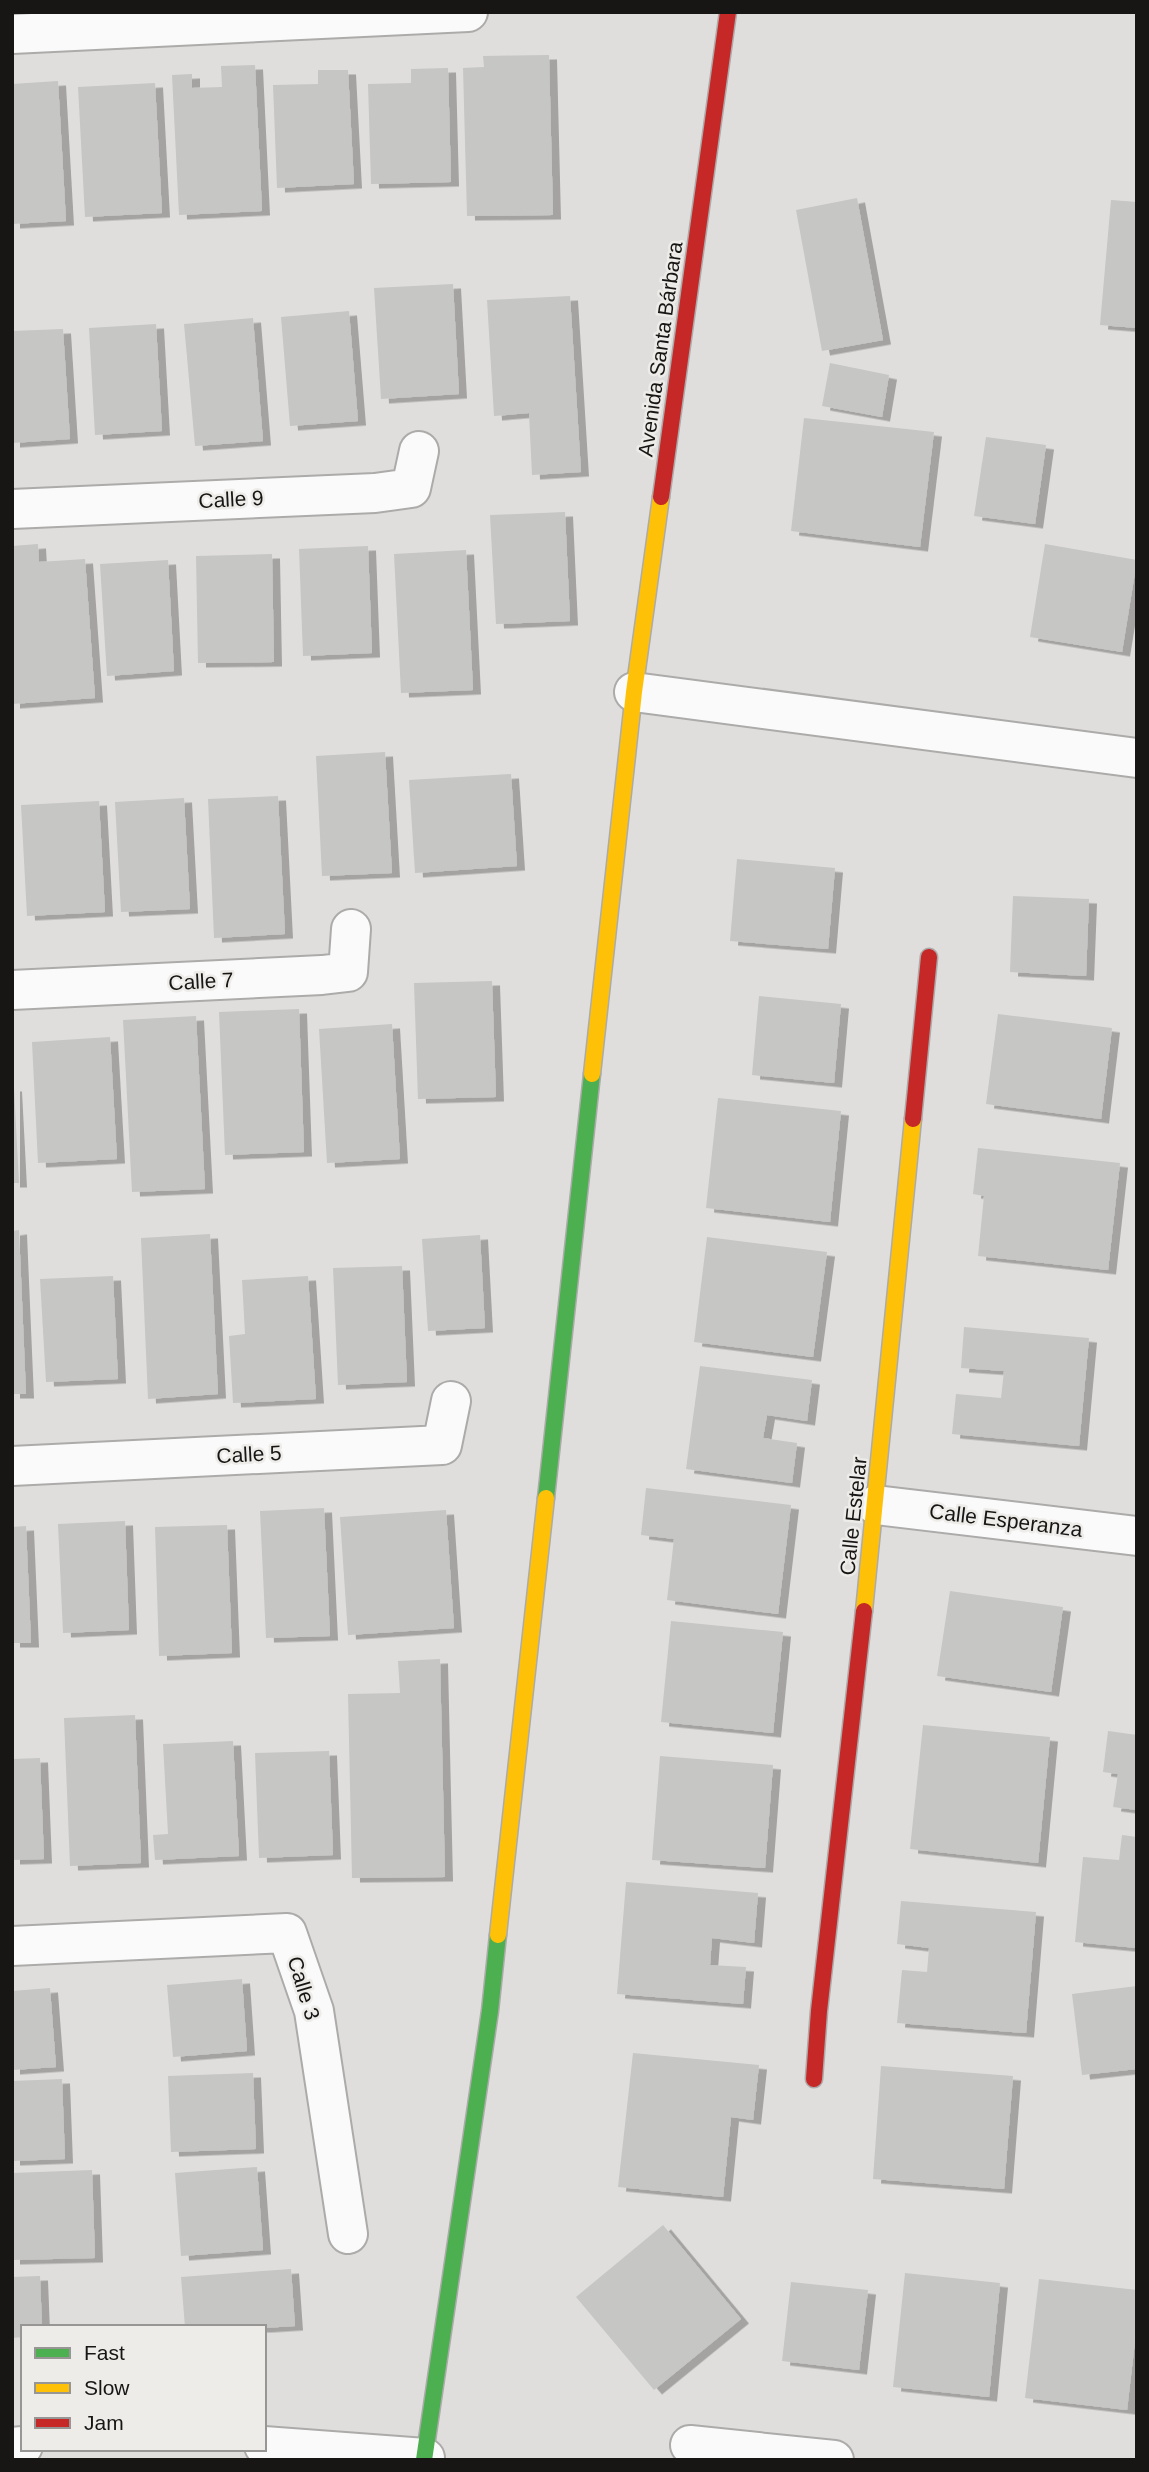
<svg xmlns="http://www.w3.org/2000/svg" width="1149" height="2472" viewBox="0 0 1149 2472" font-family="Arial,sans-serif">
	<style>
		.building { fill: #c6c6c5; filter: url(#shadow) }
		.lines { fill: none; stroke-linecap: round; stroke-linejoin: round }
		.street-casing { stroke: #acabaa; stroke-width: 42 }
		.fast-casing { stroke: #acabaa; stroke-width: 19 }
		.slow-casing { stroke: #acabaa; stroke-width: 19 }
		.jam-casing { stroke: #acabaa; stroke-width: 19 }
		.street { stroke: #fafafa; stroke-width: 38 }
		.fast { stroke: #4caf50; stroke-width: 16 }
		.slow { stroke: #ffc107; stroke-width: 16 }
		.jam { stroke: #c62828; stroke-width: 16 }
		.labels { text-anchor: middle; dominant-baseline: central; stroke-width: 5; stroke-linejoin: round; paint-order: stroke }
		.street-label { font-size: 21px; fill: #171615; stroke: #eeece9 }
	</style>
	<defs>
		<filter id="shadow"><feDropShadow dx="8" dy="4.5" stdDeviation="0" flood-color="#0004"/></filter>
	</defs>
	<rect width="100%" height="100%" fill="#dfdedd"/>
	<g class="building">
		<path d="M549 55 553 215 467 216 463 68 484 67 483 56Z"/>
		<path d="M255 65 262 211 179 215 172 75 192 74V88L222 87 221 66Z"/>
		<path d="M448 68 451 182 371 184 368 84 411 83V69Z"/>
		<path d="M318 70H348L354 184 277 188 273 85 318 84Z"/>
		<path d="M58 81 66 221 12 224V84Z"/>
		<path d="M155 83 162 213 85 217 78 87Z"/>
		<path d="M857 198 883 340 822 351 796 210Z"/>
		<path d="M1111 200 1137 202V328L1100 325Z"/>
		<path d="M453 284 459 394 381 399 374 288Z"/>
		<path d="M570 296 581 472 532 475 529 413 494 416 487 300Z"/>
		<path d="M349 311 358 421 290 426 281 317Z"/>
		<path d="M253 318 263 441 195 446 184 324Z"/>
		<path d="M156 324 162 431 95 435 89 328Z"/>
		<path d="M63 329 70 439 12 443V331Z"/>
		<path d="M830 363 889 375 882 417 822 406Z"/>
		<path d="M804 418 934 432 920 547 791 531Z"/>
		<path d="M986 437 1046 445 1035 524 974 516Z"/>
		<path d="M565 512 570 621 496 624 490 515Z"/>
		<path d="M38 544 39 562 85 559 95 698 12 704V546Z"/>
		<path d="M1045 544 1137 560 1122 652 1030 637Z"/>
		<path d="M368 546 372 653 303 656 299 549Z"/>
		<path d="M466 550 473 690 401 693 394 554Z"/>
		<path d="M272 554 274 662 198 663 196 556Z"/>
		<path d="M168 560 174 671 107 676 100 564Z"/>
		<path d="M385 752 392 873 322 876 316 756Z"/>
		<path d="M511 774 517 866 415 873 409 780Z"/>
		<path d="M278 796 285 934 214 938 208 799Z"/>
		<path d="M184 798 190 909 121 912 115 802Z"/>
		<path d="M99 801 105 912 27 916 21 805Z"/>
		<path d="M737 859 835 868 828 949 730 941Z"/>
		<path d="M1013 896 1089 899 1086 976 1010 972Z"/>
		<path d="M492 981 496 1097 418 1099 414 983Z"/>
		<path d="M759 996 841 1004 834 1083 752 1075Z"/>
		<path d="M299 1009 304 1152 225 1155 219 1012Z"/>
		<path d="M998 1014 1112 1028 1101 1119 986 1104Z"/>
		<path d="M196 1016 205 1189 132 1192 123 1020Z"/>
		<path d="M392 1024 400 1159 327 1163 319 1029Z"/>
		<path d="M110 1037 117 1159 38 1163 32 1042Z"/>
		<path d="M12 1087H14L19 1183H12Z"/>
		<path d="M718 1098 841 1111 830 1222 706 1208Z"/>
		<path d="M978 1148 1120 1163 1108 1270 978 1256 984 1196 973 1194Z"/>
		<path d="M19 1230 26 1394H12V1231Z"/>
		<path d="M210 1234 218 1394 148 1399 141 1238Z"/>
		<path d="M480 1235 485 1328 428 1331 422 1239Z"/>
		<path d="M707 1237 827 1252 813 1357 694 1342Z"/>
		<path d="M402 1266 407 1382 338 1385 333 1268Z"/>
		<path d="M113 1276 118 1379 46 1382 40 1279Z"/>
		<path d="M308 1276 316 1399 233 1403 229 1336 245 1334 242 1280Z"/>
		<path d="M964 1327 1089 1338 1079 1446 952 1434 956 1394 1001 1398 1004 1371 961 1368Z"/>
		<path d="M700 1366 812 1380 807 1421 767 1415 763 1438 797 1443 792 1483 686 1469Z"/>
		<path d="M646 1488 791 1505 778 1614 667 1600 674 1539 641 1535Z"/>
		<path d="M324 1508 330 1636 266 1638 260 1511Z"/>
		<path d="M446 1510 454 1628 348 1635 340 1517Z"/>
		<path d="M125 1521 129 1630 63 1633 58 1524Z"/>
		<path d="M227 1525 232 1653 159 1656 155 1527Z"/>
		<path d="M26 1526 31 1643H12V1527Z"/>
		<path d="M950 1591 1063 1607 1051 1692 937 1676Z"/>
		<path d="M671 1621 783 1632 773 1733 661 1722Z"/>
		<path d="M440 1659 445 1877 352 1878 348 1694 400 1693 398 1661Z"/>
		<path d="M135 1715 141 1863 70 1866 64 1718Z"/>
		<path d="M923 1725 1050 1737 1038 1863 910 1849Z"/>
		<path d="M1108 1731 1137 1735V1810L1113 1807 1118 1774 1103 1772Z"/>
		<path d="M233 1741 239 1856 155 1860 153 1835 168 1834 163 1744Z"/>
		<path d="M329 1751 333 1855 259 1858 255 1753Z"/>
		<path d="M660 1756 773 1765 765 1868 652 1860Z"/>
		<path d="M40 1758 44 1859 12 1860V1759Z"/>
		<path d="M1122 1835 1137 1837V1948L1075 1942 1083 1857 1119 1860Z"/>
		<path d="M626 1882 758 1893 754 1943 712 1938 710 1965 746 1967 743 2004 617 1994Z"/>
		<path d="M901 1901 1036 1912 1026 2033 897 2023 902 1970 927 1972 929 1948 897 1944Z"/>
		<path d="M242 1979 247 2051 173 2057 167 1985Z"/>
		<path d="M1137 1986V2069L1082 2075 1072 1994Z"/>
		<path d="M50 1988 56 2067 12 2070V1991Z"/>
		<path d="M633 2053 759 2065 753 2120 731 2117 723 2197 618 2187Z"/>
		<path d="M881 2066 1013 2076 1004 2189 873 2179Z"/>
		<path d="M253 2073 256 2149 171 2152 168 2076Z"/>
		<path d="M62 2079 65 2159 12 2161V2081Z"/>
		<path d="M257 2167 263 2250 181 2256 175 2173Z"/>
		<path d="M92 2170 95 2258 12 2260V2173Z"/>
		<path d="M663 2225 741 2319 654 2390 576 2297Z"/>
		<path d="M291 2269 295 2326 264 2328 185 2327 181 2277Z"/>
		<path d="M905 2273 1000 2283 989 2397 893 2387Z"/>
		<path d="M40 2276 42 2327H23V2337L12 2338V2277Z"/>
		<path d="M1039 2279 1137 2290V2324L1127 2410 1025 2398Z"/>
		<path d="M791 2282 868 2290 859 2370 782 2361Z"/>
	</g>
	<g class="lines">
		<defs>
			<g id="street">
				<path d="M12 34 468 12"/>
				<path d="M12 509 375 493 411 488 419 451"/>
				<path d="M634 692 1137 758"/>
				<path d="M12 990 322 975 348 972 351 929"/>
				<path d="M12 1466 442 1445 451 1401"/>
				<path d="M876 1505 1137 1536"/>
				<path d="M12 1946 287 1933 314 2011 348 2234"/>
				<path d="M690 2445 834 2460"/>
				<path d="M264 2446 425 2458"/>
				<path d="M12 2447 23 2446"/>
			</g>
			<g id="fast">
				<path d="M546 1498 592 1074"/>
				<path d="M424 2460 490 2011 498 1935"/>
			</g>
			<g id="slow">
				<path d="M592 1074 634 692 661 497"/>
				<path d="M864 1611 913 1119"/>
				<path d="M498 1935 546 1498"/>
			</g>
			<g id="jam">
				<path d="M661 497 728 12"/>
				<path d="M913 1119 929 957"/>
				<path d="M814 2079 819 2011 864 1611"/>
			</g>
		</defs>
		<use href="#street" class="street-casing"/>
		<use href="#fast" class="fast-casing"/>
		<use href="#slow" class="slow-casing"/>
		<use href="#jam" class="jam-casing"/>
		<use href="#street" class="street"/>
		<use href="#fast" class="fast"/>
		<use href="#slow" class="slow"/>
		<use href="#jam" class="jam"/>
	</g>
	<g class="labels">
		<g class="street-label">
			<text transform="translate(660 349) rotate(-82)">Avenida Santa Bárbara</text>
			<text transform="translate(231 499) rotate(-3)">Calle 9</text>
			<text transform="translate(201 981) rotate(-3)">Calle 7</text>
			<text transform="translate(249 1454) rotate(-3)">Calle 5</text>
			<text transform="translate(853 1516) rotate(-84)">Calle Estelar</text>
			<text transform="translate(1006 1520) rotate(7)">Calle Esperanza</text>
			<text transform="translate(304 1988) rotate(73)">Calle 3</text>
		</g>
	</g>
	<rect width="1149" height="2472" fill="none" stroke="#171615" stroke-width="28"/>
	<rect x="21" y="2325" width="245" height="126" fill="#eeece9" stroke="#989694" stroke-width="2"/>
	<rect x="35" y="2348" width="35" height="10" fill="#4caf50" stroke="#989694" stroke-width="2"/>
	<text x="84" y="2360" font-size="21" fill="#171615">Fast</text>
	<rect x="35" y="2383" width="35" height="10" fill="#ffc107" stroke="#989694" stroke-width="2"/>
	<text x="84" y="2395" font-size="21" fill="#171615">Slow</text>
	<rect x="35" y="2418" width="35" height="10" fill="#c62828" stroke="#989694" stroke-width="2"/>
	<text x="84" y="2430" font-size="21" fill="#171615">Jam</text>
</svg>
